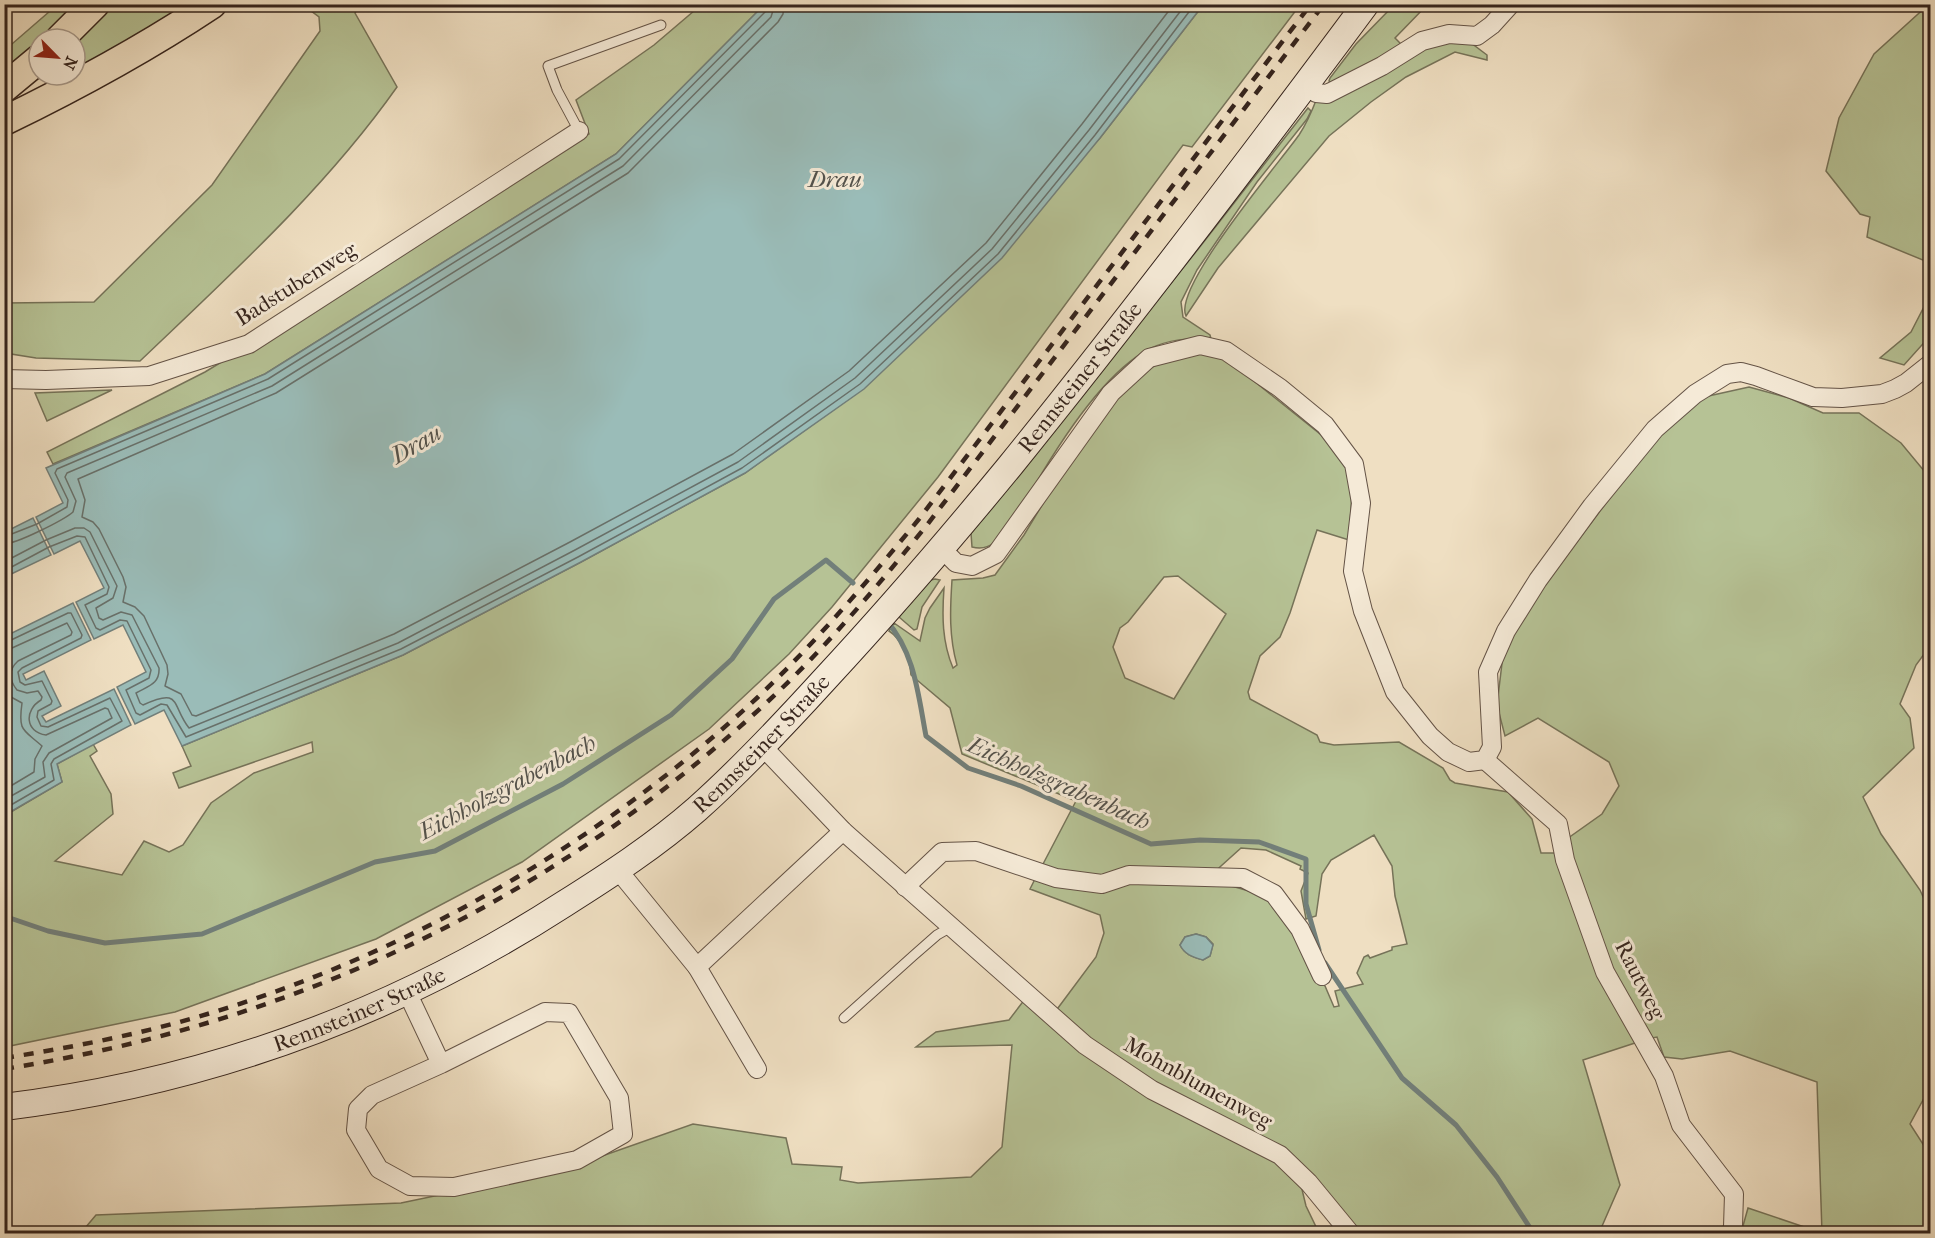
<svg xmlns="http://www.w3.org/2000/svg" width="1935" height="1238" viewBox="0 0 1935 1238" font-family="'IM FELL French Canon',serif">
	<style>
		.green { fill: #b6c295; stroke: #767359; stroke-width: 1.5; fill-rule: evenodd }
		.water { fill: #9abcb8; stroke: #727f7a; stroke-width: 1.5 }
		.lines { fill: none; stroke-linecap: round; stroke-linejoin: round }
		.shore { stroke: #68706a; stroke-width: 1.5 }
		.stream { stroke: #727f7a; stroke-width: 5 }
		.service-casing { stroke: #645346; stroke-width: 11 }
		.minor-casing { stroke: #645346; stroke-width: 20 }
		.secondary-casing { stroke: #35241d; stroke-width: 28 }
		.primary-casing { stroke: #35241d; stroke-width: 31 }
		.service { stroke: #f5ead7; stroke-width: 9 }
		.minor { stroke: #f5ead7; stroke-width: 18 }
		.secondary { stroke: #f5ead7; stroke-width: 26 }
		.primary { stroke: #efdfc2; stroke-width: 28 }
		.rail { stroke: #35241d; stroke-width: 4.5; stroke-dasharray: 10 10; stroke-linecap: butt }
		.labels { text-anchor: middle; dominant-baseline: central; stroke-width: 6; stroke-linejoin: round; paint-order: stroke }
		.street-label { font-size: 22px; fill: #35241d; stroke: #f5ead7 }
		.water-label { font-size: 24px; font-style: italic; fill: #53524c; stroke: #f5ead7 }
	</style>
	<rect width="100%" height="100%" fill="#efdfc2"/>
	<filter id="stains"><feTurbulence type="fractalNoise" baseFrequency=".00333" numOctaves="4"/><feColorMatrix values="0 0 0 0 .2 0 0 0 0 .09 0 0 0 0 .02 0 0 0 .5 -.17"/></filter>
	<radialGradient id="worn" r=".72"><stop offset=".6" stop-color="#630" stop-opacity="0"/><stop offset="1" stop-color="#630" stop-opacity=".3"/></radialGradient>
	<g class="green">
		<path d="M57 5H85L50 39H39V49L5 78V50Z"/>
		<path d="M104 5H195L75 73V39Z"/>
		<path d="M303 5H360L355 13 397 87C325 189 230 275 140 361L36 358 5 353V303L94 302 212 185 320 31 319 17Z"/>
		<path d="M701 5H764L616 154 265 374 53 464 47 452 205 372 408 249 589 134 576 100 654 45Z"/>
		<path d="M1203 5H1300L1192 147 1183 145 938 477 832 607 789 654 709 729 522 862 376 939 175 1012 5 1047 4 816 62 782 57 764 93 744 97 751 90 756 111 794 113 814 55 861 122 875 144 841 169 852 183 845 211 803 254 773 313 752 312 742 179 788 173 773 191 766 182 746 403 655 581 562 745 473 864 388 1100 138Z"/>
		<path d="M1394 5H1427L1395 38 1402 45 1333 84 1329 81 1330 78 1356 44Z"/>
		<path d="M1928 5H1930V263L1867 237 1870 217 1860 214 1826 171 1839 118 1874 54Z"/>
		<path d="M1442 39 1471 43 1487 55V60L1455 52 1406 77 1371 102 1329 136 1218 268 1186 316C1172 288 1280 162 1299 135 1307 123 1312 111 1317 98Z"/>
		<path d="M1308 108 1311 111 1307 119 1257 182 1197 270 1181 302 1183 317 1210 335 1211 339C1188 338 1169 339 1149 349 1104 373 1060 442 1035 485 1026 500 1013 526 1000 538 991 546 984 550 972 547L971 533 1199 248Z"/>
		<path d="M1930 295V336L1904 365 1880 358 1911 332Z"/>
		<path d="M1194 351 1220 357 1239 369 1325 438C1360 474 1351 495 1349 540L1317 530 1290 613 1280 637 1260 656 1248 692 1250 699 1317 735 1320 742 1334 745 1399 742 1443 768 1450 780 1455 783 1508 792 1532 819 1541 853H1555L1565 868 1600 968 1638 1042 1583 1060 1620 1185 1599 1233H1357L1295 1158 1235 1126 1179 1099 1126 1068 1097 1049 1055 1012 1096 957 1104 933 1100 915 1030 889 1038 873 1091 886 1133 878 1176 880 1228 885 1263 895 1278 903 1287 914 1305 954 1310 971 1325 986 1334 1007 1339 1006 1335 991 1363 984 1357 973 1364 957 1368 955 1370 958 1392 950V947L1407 944 1395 896 1392 866 1374 835 1331 860 1322 874 1316 916 1306 919 1301 891 1308 873 1300 869 1301 866 1266 850 1241 848 1211 875 1163 868 1132 869 1103 877 1083 878 1042 866 1076 801 962 754 950 708 911 675C910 660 902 639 889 631L894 623 920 641 925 618 930 608 944 588C942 616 942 642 953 668L957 665C949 637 950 610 952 580L983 578 995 575 1024 535 1050 492 1052 482 1074 449 1103 412 1140 375 1168 357ZM1178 576 1226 614 1174 699 1125 678 1113 647 1120 628 1128 622 1164 577ZM1196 934 1206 937 1213 944 1210 956 1203 960C1193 957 1185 955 1180 945L1185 937Z"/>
		<path d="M1749 387 1789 398 1823 413H1859L1901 443 1930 478V646L1916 665 1900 704 1910 718 1914 748 1863 797 1881 834 1920 890 1930 912V1087L1910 1124 1930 1155V1233H1741L1748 1208 1822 1233 1817 1082 1730 1051 1682 1059 1664 1057 1657 1037 1652 1038 1616 985 1564 841 1602 814 1619 786 1609 762 1538 718 1505 736 1497 705 1503 655 1535 597 1656 437 1704 397Z"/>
		<path d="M112 390 47 421 35 393Z"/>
		<path d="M935 579 940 580 922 607 917 629 914 630 899 617 927 581Z"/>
		<path d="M1025 999 1298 1173 1306 1206 1319 1233 794 1234 780 1230 749 1234H80L96 1215 401 1203 568 1168 693 1124 786 1138 792 1164 842 1167 840 1180 858 1183 971 1177 1002 1147 1012 1045 916 1047 936 1032 1009 1020Z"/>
	</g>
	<g class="water">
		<path d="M764 5H1203L1100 138 1002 258 864 389 745 473 581 562 403 655 182 746 164 710 135 724 117 687 146 672 123 625 94 639 76 602 104 588 80 541 54 554 36 517 63 503 46 468 265 374 616 154Z"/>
		<path d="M33 518 51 555 5 577V532Z"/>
		<path d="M73 603 91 640 23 674 26 680 44 671 61 706 42 716 46 722 114 689 131 725 57 764 62 782 5 815V634L6 636Z"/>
		<path d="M1196 934 1206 937 1213 945 1210 956 1203 960C1193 957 1185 955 1180 945L1185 937Z"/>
	</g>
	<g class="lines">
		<g class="shore">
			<path d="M784 4 783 14 778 22 628 173 276 393 78 479 85 500 82 517 93 522 99 529 123 577 126 587 123 602 135 607 144 616 167 665 168 674 165 686 181 694 192 715 196 716 394 634 570 542 733 454 849 371 986 243 1082 124 1174 4"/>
			<path d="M4 537 37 524 67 507 68 500 55 473 57 469 268 379 619 159 766 11 768 4"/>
			<path d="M4 544C16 544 64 520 73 512L76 501 65 477 67 473 272 386 623 166 771 17 775 4"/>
			<path d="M4 562 46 540 75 528H84L90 532 117 586 113 598 96 608 99 618 103 620 121 612 132 615 159 668C160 684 148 686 136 693L140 703 143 705C182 687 171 705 189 728L398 643 575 550 738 462 855 378 992 249 1089 130 1186 4"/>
			<path d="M4 571 49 547 77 536 85 537 109 587 107 594 85 605 96 628 100 630 120 620 127 621 151 670 149 678 126 690 136 713 140 715 161 704 167 705 186 737 401 649 578 557 742 468 860 384 998 254 1095 135 1195 4"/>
			<path d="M4 642 9 641 68 613H71L82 635 81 638 22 668 18 672 20 682 25 685 42 681 52 701 51 704 38 711 37 717 41 726 48 727 110 698 122 721 54 759 51 764 54 780 4 809"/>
			<path d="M4 649 12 648 67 623 72 632 71 635 18 661C8 670 9 680 17 690L27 693 38 691 42 697 41 700C24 710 25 732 46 735L105 708 108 709 112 718 49 753 43 762 45 777 4 800"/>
			<path d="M4 687 11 697 22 703C18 732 23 729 42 746L35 759 34 772 4 790"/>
		</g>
		<g class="stream">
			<path d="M886 620C915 653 918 694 926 736L968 768 1021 786 1151 844 1200 840 1259 842 1306 859V904L1319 950"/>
			<path d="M4 916 48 931 105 943 202 934 375 862 435 851 563 784 671 715 732 659 774 599 826 560 853 583"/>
			<path d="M1325 963 1402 1078 1456 1125 1497 1177 1534 1234"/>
		</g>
		<defs>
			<g id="service">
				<path d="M579 131 557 90 548 66 661 25"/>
				<path d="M844 1018 913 956 937 935 951 927"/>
			</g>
			<g id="minor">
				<path d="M1307 84 1316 93 1327 94 1382 66 1422 41 1449 34 1477 36 1492 25 1511 4"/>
				<path d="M4 379 46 380 149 376 249 344 579 131"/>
				<path d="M942 549 956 563 972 566 996 554 1111 393 1149 358 1200 345 1226 351 1280 388 1325 425 1354 464 1361 503 1353 571 1363 611 1395 692 1430 736 1448 752 1469 762 1485 760 1492 747 1488 672 1506 631 1538 580 1592 506 1655 429 1695 394 1727 374 1741 372 1756 376 1813 397 1842 398 1882 394 1895 389 1906 383 1930 364"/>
				<path d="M763 747 843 831 1085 1045 1152 1090 1280 1155 1309 1183 1351 1234"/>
				<path d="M1485 760 1558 824 1565 860 1605 972 1664 1076 1681 1125 1734 1194 1733 1227 1730 1234"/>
				<path d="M618 870 697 967 843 831"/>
				<path d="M905 887 942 852 976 851 1056 878 1102 884 1129 875 1243 878 1274 894 1300 929 1322 976"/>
				<path d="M697 967 757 1069"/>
				<path d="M407 992 441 1064 545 1012 569 1013 619 1098 623 1134 577 1160 454 1187 410 1186 379 1169 356 1130 358 1109 372 1095 441 1064"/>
			</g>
			<g id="secondary">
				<path id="s1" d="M4 1107C208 1082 392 1015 564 904 610 875 656 845 697 809 743 768 784 724 825 679 889 610 950 539 1010 466 1132 315 1250 160 1366 4"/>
			</g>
			<g id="primary">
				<path d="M60 39 95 4"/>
				<path d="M4 88 39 59"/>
				<path d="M4 121C76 86 146 48 212 4"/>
			</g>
		</defs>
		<use href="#service" class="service-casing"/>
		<use href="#minor" class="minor-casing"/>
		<use href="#secondary" class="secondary-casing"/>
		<use href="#primary" class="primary-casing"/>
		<use href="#service" class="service"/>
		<use href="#minor" class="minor"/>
		<use href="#secondary" class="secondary"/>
		<use href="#primary" class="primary"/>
		<g class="rail">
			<path d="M4 1058C62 1049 120 1038 176 1023 392 964 594 849 758 697 816 642 868 581 919 519L1311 4"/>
			<path d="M4 1069C294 1023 547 904 764 705 824 650 876 588 927 525L1324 4"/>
		</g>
	</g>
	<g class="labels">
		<g class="street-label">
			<text transform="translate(296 284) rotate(-32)">Badstubenweg</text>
			<text stroke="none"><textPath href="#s1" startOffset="1342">Rennsteiner Straße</textPath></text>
			<text stroke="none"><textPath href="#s1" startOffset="856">Rennsteiner Straße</textPath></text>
			<text transform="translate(1640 980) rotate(63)">Rautweg</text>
			<text stroke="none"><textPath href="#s1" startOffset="370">Rennsteiner Straße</textPath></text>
			<text transform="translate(1198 1083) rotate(29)">Mohnblumenweg</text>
		</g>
		<g class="water-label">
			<text x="835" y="179">Drau</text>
			<text transform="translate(416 444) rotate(-30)">Drau</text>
			<text transform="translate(1059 783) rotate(24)">Eichholzgrabenbach</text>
			<text transform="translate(507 787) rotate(-28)">Eichholzgrabenbach</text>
		</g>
	</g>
	<rect width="1935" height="1238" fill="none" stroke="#efdfc2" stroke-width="24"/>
	<rect x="6" y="6" width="1923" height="1226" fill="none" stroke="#35241d" stroke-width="3"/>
	<rect x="12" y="12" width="1911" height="1214" fill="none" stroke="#35241d" stroke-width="1.5"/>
	<g transform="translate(57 57) rotate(115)"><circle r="28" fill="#f5ead7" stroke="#a89b8d" stroke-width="1.5"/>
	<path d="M0-4.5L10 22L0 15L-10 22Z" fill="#8f2418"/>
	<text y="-9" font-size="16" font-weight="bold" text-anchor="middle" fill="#35241d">N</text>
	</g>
	<rect width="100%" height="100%" filter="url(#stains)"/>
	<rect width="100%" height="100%" fill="url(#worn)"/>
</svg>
